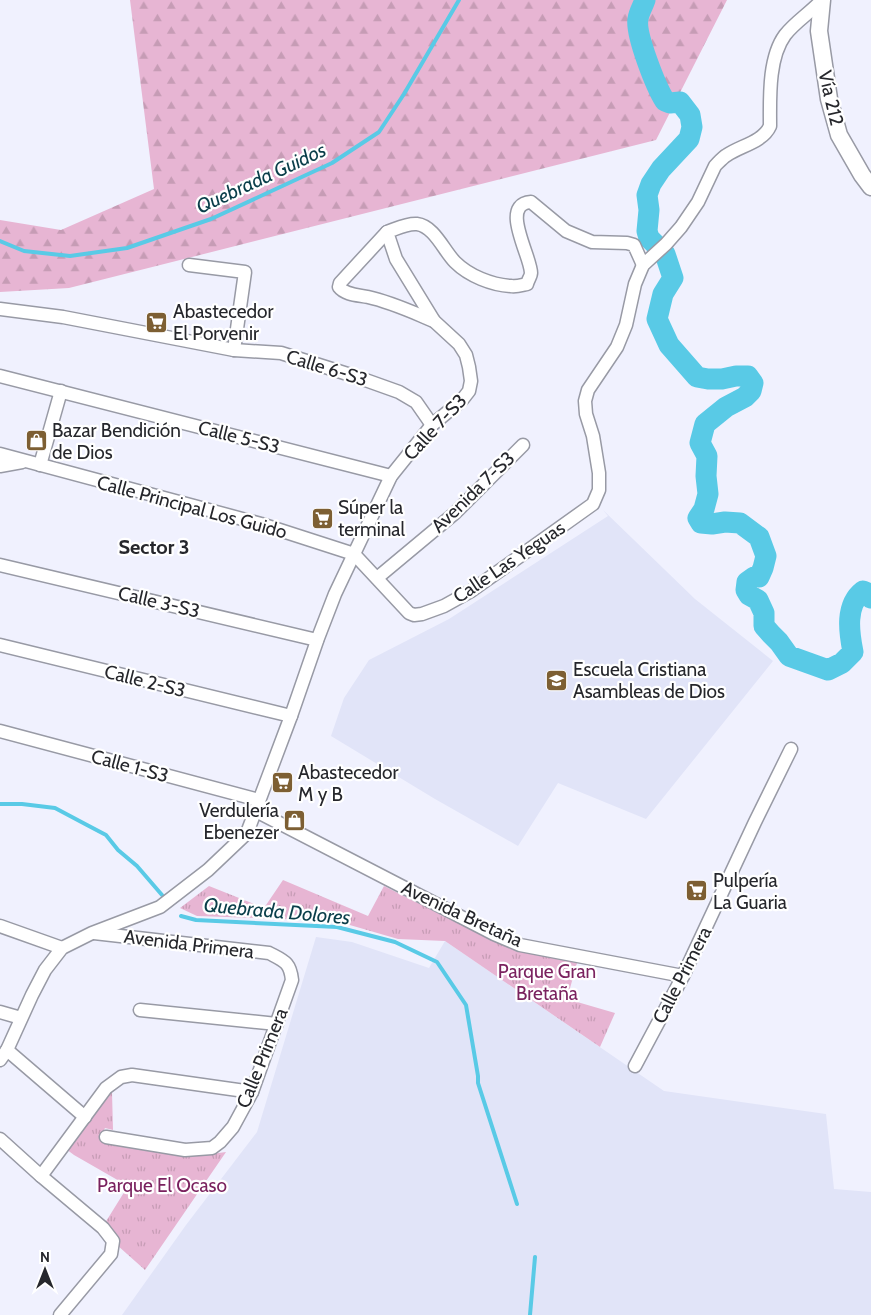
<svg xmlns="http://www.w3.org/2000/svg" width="871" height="1315" viewBox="0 0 871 1315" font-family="Cabin,sans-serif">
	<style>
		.built { fill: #e1e4f8 }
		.forest { fill: url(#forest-firs) }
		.park { fill: url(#park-tufts) }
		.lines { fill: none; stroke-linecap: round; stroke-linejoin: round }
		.stream { stroke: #59cae6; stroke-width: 4 }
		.river { stroke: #59cae6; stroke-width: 21 }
		.minor-casing { stroke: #989aa5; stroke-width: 15 }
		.major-casing { stroke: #989aa5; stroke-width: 19 }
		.minor { stroke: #fff; stroke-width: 12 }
		.major { stroke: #fff; stroke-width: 16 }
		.labels { text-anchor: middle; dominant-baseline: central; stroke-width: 4.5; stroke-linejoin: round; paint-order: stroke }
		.street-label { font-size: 19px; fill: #26272c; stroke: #fff }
		.poi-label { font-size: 19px; fill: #26272c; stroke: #fff; text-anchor: start }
		.park-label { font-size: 19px; fill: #7a225f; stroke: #fff }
		.water-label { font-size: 20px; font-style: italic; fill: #0a3e4a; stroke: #fff }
		.neighbourhood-label { font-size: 20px; font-weight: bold; fill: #26272c; stroke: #fff }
	</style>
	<defs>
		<pattern id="forest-firs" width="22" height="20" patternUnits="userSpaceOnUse" patternTransform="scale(1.25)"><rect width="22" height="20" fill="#e7b5d3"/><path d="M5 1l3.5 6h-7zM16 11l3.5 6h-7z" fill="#c69cb5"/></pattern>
		<pattern id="park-tufts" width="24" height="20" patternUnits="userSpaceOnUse" patternTransform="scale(1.25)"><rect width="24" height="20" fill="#e7b5d3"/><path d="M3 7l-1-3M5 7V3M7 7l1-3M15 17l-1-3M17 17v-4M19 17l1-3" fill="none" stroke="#c69cb5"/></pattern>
	</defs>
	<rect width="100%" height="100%" fill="#f0f1fe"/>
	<g class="built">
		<path d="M603 510 695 599 773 661 646 819 558 783 518 846 435 799 331 736 344 698 369 660 449 619 608 516Z"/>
		<path d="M316 937 352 942 429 968 445 941 664 1091 826 1114 834 1189 871 1192V1315H122L186 1225 257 1132Z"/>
	</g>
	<path class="forest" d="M130 0H727L656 140 69 288 0 292V220L61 230 154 189Z"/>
	<g class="park">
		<path d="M283 880 368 916 384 886 470 929 517 950 577 963 567 999 615 1013 600 1047 445 941 398 939 336 921 197 916 180 908 209 886 264 908Z"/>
		<path d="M112 1092 113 1130 105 1128 100 1138 196 1156 226 1152 145 1270 117 1245 105 1223 128 1186 74 1155 66 1149Z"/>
	</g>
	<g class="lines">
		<g class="stream">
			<path d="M0 241 24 251 70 256 127 248 211 219 332 163 379 132 404 94 459 0"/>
			<path d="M0 804H22L55 808 87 825 106 835 118 850 137 866 162 895"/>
			<path d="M181 916 196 920 337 927 395 942 437 962 466 1005 478 1076V1083L517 1204"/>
			<path d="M530 1315 535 1257"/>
		</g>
		<path class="river" d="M645 0C643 6 639 12 638 19 635 34 656 87 665 101L670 103 680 102 690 115 692 127 689 139 661 169 651 184 647 195 649 210 647 231 649 238 665 254 673 278 663 294 657 319 669 345 697 377 708 379H722L736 376H748L753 383 751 391 745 397 726 407 705 424 700 443 707 456 706 476 708 494 704 509 698 518 701 523 712 524 725 522 740 523 759 537 766 556 763 568 759 577H754L747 582 746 590 749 595 758 600 764 613V626L771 634 779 642 789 656 828 670 842 663 853 652C849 632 845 605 863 591L868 593 871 598"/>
		<defs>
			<g id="minor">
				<path d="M387 232 340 283 339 287C345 295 359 295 368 297 391 302 412 312 434 321"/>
				<path d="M189 265 245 272 234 350"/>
				<path d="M0 309 63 317 234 350 281 353 357 377 399 392 416 402 432 425"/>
				<path d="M0 376 391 476"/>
				<path d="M0 454 261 524 354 554 409 613 414 615 422 614 444 606 471 591 593 504 599 490V473L593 436 586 414 585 401 588 390 617 347 626 325 635 284 643 265 666 244 681 227 698 202 715 166C719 162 722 158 727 155 740 146 763 142 770 126 770 99 768 58 785 35 795 22 810 13 822 0"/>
				<path d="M40 465 61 391"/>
				<path d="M0 466 22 462"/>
				<path d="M0 565 317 640"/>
				<path d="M377 578 455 513 523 445"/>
				<path d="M0 645 291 716"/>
				<path d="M0 731 259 800"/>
				<path d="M256 811 494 934 520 945 683 976"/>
				<path d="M0 926 62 948"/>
				<path d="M94 933 269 953C284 961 290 962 292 980L252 1092 233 1127 220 1142 212 1148 185 1150 106 1137"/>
				<path d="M140 1010 277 1024"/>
				<path d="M0 1012 21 1018"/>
				<path d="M7 1050 85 1117"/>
				<path d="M0 1060 7 1050 32 995 45 970 62 948 92 933 160 907 208 870 247 833 291 716 318 638 335 594 391 476 432 425 462 400 469 391 471 381 469 367 466 355 459 344 434 321 396 259 387 232C396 229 407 223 417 224 434 226 444 251 455 262 469 276 492 285 511 286 516 287 522 285 527 284 528 280 531 276 531 273 531 256 499 204 531 202L566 231 592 242 627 243 634 245 643 265"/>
				<path d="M635 1066 683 976 755 822 791 749"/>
				<path d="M0 1139 41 1176 103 1228 113 1241 111 1254 60 1315"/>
				<path d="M41 1176 106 1088 121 1077 132 1075 252 1092"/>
			</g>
			<path id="major" d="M822 0 819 31 829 99 839 135 862 175 871 187"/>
		</defs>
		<use href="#minor" class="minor-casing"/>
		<use href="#major" class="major-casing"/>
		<use href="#minor" class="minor"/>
		<use href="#major" class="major"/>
	</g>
	<defs>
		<symbol id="supermarket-square" viewBox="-11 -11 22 22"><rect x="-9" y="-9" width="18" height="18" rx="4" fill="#7d5f33" stroke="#fff"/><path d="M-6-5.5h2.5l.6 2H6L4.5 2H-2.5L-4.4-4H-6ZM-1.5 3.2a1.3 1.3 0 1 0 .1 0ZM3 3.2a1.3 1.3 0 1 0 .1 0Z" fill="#fff"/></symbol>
		<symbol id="shop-square" viewBox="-11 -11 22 22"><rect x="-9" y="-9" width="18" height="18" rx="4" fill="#7d5f33" stroke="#fff"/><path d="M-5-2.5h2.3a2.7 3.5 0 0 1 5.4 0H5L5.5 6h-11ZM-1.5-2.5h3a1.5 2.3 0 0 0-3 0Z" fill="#fff"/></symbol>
		<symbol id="school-square" viewBox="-11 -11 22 22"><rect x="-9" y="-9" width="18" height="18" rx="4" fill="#7d5f33" stroke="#fff"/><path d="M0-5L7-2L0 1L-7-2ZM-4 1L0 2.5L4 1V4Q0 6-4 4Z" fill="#fff"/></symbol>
	</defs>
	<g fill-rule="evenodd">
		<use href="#supermarket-square" x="144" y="310" width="25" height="25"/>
		<use href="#shop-square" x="24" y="428" width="25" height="25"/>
		<use href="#supermarket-square" x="310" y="506" width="25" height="25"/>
		<use href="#school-square" x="544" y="668" width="25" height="25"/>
		<use href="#supermarket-square" x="270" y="770" width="25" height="25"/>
		<use href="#shop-square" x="282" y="808" width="25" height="25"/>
		<use href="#supermarket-square" x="684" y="878" width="25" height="25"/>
	</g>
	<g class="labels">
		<g class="street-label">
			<text transform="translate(831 98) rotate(77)">Vía 212</text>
			<text transform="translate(327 368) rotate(17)">Calle 6-S3</text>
			<text transform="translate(435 427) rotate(-47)">Calle 7-S3</text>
			<text transform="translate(239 437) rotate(14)">Calle 5-S3</text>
			<text transform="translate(473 492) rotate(-44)">Avenida 7-S3</text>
			<text transform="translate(192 507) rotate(15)">Calle Principal Los Guido</text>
			<text transform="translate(509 562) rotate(-34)">Calle Las Yeguas</text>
			<text transform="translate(159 602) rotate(13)">Calle 3-S3</text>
			<text transform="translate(145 681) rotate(14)">Calle 2-S3</text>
			<text transform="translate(130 766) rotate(15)">Calle 1-S3</text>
			<text transform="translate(462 914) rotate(25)">Avenida Bretaña</text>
			<text transform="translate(189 944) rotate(7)">Avenida Primera</text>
			<text transform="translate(682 975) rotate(-63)">Calle Primera</text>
			<text transform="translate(262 1058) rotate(-68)">Calle Primera</text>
		</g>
		<g class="poi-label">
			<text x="173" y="311">Abastecedor<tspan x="173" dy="22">El Porvenir</tspan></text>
			<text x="52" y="430">Bazar Bendición<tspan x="52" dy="22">de Dios</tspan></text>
			<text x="338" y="507">Súper la<tspan x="338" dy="22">terminal</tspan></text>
			<text x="573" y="669">Escuela Cristiana<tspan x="573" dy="22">Asambleas de Dios</tspan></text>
			<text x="298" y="772">Abastecedor<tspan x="298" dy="22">M y B</tspan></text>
			<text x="279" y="810" text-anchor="end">Verdulería<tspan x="279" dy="22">Ebenezer</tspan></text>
			<text x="713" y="880">Pulpería<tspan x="713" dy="22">La Guaria</tspan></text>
		</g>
		<g class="park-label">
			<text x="547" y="971">Parque Gran<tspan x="547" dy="22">Bretaña</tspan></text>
			<text x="162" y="1185">Parque El Ocaso</text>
		</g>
		<g class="water-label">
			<text transform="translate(261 178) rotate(-25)">Quebrada Guidos</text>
			<text transform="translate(277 911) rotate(5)">Quebrada Dolores</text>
		</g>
		<g class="neighbourhood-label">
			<text x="154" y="547">Sector 3</text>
		</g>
	</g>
	<g transform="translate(45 1270)" stroke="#ffffff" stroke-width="4" paint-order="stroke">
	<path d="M0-4L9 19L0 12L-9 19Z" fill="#26272c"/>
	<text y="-8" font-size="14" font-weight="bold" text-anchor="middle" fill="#26272c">N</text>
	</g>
</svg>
